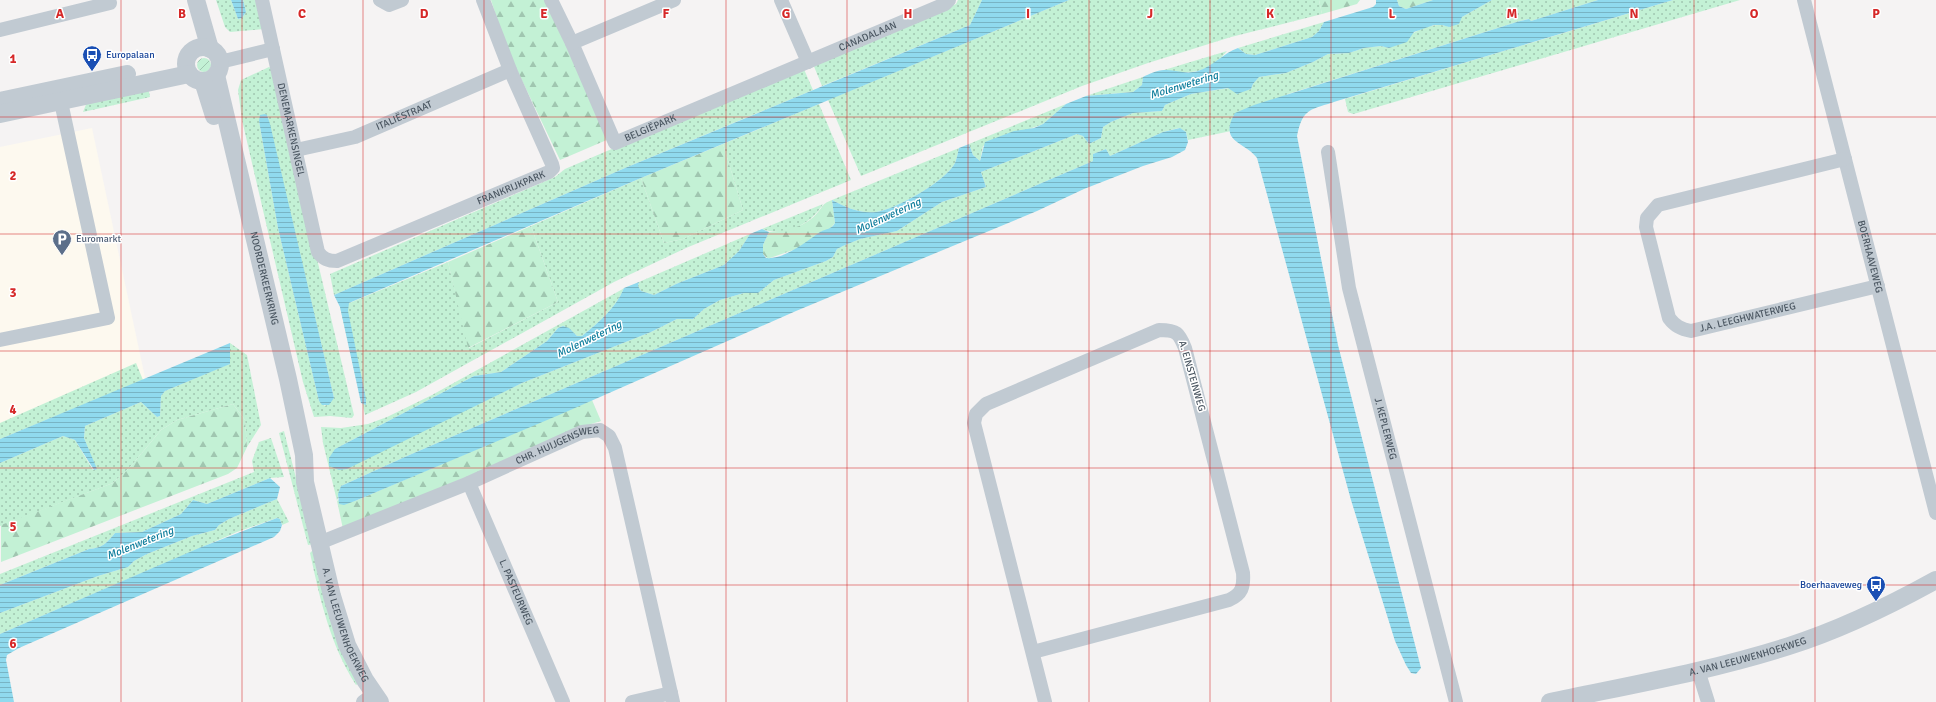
<svg xmlns="http://www.w3.org/2000/svg" width="1936" height="702" viewBox="0 0 1936 702" font-family="Signika,sans-serif">
	<style>
		.commercial { fill: #fdf9ef }
		.grass { fill: url(#grass-dots); fill-rule: evenodd }
		.forest { fill: url(#forest-firs) }
		.garden { fill: url(#garden-furrows) }
		.water { fill: url(#water-rules) }
		.lines { fill: none; stroke-linecap: round; stroke-linejoin: round }
		.minor { stroke: #c1cad2; stroke-width: 14 }
		.tertiary { stroke: #c1cad2; stroke-width: 18 }
		.grid { fill: none; stroke: #d62828; stroke-width: 1; stroke-opacity: 0.55 }
		.labels { text-anchor: middle; dominant-baseline: central; stroke-width: 3; stroke-linejoin: round; paint-order: stroke }
		.street-label { font-size: 10px; fill: #4a5661; stroke: #fff }
		.transit-label { font-size: 10px; fill: #164399; stroke: #fff; text-anchor: start }
		.service-label { font-size: 10px; fill: #4e5e75; stroke: #fff; text-anchor: start }
		.water-label { font-size: 11px; font-style: italic; fill: #0c7c9b; stroke: #fff }
		.grid-label { font-size: 13px; text-anchor: middle; font-weight: bold; fill: #d62828; stroke: #fff; stroke-width: 3; stroke-linejoin: round; paint-order: stroke }
	</style>
	<defs>
		<pattern id="grass-dots" width="8" height="8" patternUnits="userSpaceOnUse"><rect width="8" height="8" fill="#c3f1d5"/><path d="M2 2h.1M6 6h.1" fill="none" stroke="#a0c6b0" stroke-width="1.8" stroke-linecap="round"/></pattern>
		<pattern id="forest-firs" width="22" height="20" patternUnits="userSpaceOnUse"><rect width="22" height="20" fill="#c3f1d5"/><path d="M5 1l3.5 6h-7zM16 11l3.5 6h-7z" fill="#a0c6b0"/></pattern>
		<pattern id="garden-furrows" width="10" height="10" patternUnits="userSpaceOnUse"><rect width="10" height="10" fill="#c3f1d5"/><path d="M-1 1l2-2M0 10L10 0M9 11l2-2" fill="none" stroke="#a0c6b0"/></pattern>
		<pattern id="water-rules" width="6" height="5" patternUnits="userSpaceOnUse"><rect width="6" height="5" fill="#90daee"/><path d="M0 2.5h6" fill="none" stroke="#78b4c4"/></pattern>
	</defs>
	<rect width="100%" height="100%" fill="#f5f3f3"/>
	<path class="commercial" d="M92 128 147 387 0 450V147Z"/>
	<g class="grass">
		<path d="M216 0H231L238 19 242 18 246 12 243 0H257L264 29 230 32 225 27Z"/>
		<path d="M958 0H982L970 25 822 86 813 64 956 4Z"/>
		<path d="M1069 0H1319L1322 14 1231 37 1148 63 1082 86 861 176 828 100Z"/>
		<path d="M1492 0H1598L1531 21 1528 19 1520 21 1288 94 1229 127 1231 131 1188 140 1186 132 1179 128 1163 132 1110 156 1106 149 1093 154V161L407 456 341 486 337 501 323 443 321 427 341 428 368 424 387 417 432 395 621 290 624 288C616 308 599 322 582 336H577L568 328 563 326 558 328 547 341 501 372 474 376 335 449 436 424 522 383 651 332 677 319H693L704 309 720 300 744 293H758L774 280 826 261 833 257 837 249 843 246 860 239 897 231 942 202 986 187 981 172 1077 134 1083 136 1089 144 1101 138 1103 127 1111 122 1133 113 1162 111 1165 105 1191 94 1229 88 1237 93 1251 89 1253 84 1259 77 1286 73 1313 62 1328 54 1349 53 1364 48 1381 46 1389 48C1407 38 1428 19 1449 27L1462 17Z"/>
		<path d="M1673 0H1740L1357 113 1353 114 1348 112 1345 99Z"/>
		<path d="M1324 22 1319 31 1312 37 1255 55 1246 54 1238 48Z"/>
		<path d="M1227 51C1209 73 1191 75 1164 70Z"/>
		<path d="M269 67 272 69 354 415 352 418 330 416 314 417 303 382 242 120 238 90 241 80ZM267 115 334 398 325 406 319 401 278 228 259 121Z"/>
		<path d="M803 67 813 90 625 168 334 295 330 274 555 177 565 169Z"/>
		<path d="M1143 77 1142 85 1133 92 1086 96Z"/>
		<path d="M148 87 150 97 83 112 87 102Z"/>
		<path d="M819 104 851 180 686 248 614 282 416 392 365 415 340 307 448 262 469 348 558 302 531 226 641 178 664 243 683 239 743 210 723 144Z"/>
		<path d="M1066 104 1043 124 983 146 980 161 973 155 969 144Z"/>
		<path d="M959 148C958 152 957 158 955 163 946 181 895 210 876 212 860 214 845 207 832 200Z"/>
		<path d="M823 204C811 224 785 238 762 229Z"/>
		<path d="M750 234 739 251 724 265 676 284 654 295 641 291 638 286 639 282Z"/>
		<path d="M230 343 247 355 261 425 247 447 245 420 233 404 177 420 161 430 131 466 113 483 0 526V463L63 436 75 440 93 470 96 469 84 438 85 426 141 402 157 417 160 416 161 396 165 391 229 364Z"/>
		<path d="M136 363 143 380 0 439V423Z"/>
		<path d="M284 431 313 544 308 545 279 433Z"/>
		<path d="M271 438 284 477 270 478 207 504 193 500 181 514 142 532 115 533C107 543 102 548 89 549L0 585V574L254 472 252 461 259 442Z"/>
		<path d="M277 499 289 522 282 525 280 519 277 518 237 532 0 634V613L98 576 128 567 134 561 147 554 192 536 215 530 219 525 229 519Z"/>
		<path d="M313 550 359 683 356 685C330 645 320 599 310 553Z"/>
	</g>
	<g class="forest">
		<path d="M491 0H545L609 139 560 160 506 47Z"/>
		<path d="M1319 0H1360L1357 4 1322 14Z"/>
		<path d="M1397 0H1433L1406 9 1399 6Z"/>
		<path d="M723 144 743 210 683 239 664 243 641 178Z"/>
		<path d="M832 200 835 223 828 231H822L799 248 770 258H767L763 254V245L769 232C787 231 806 227 818 212 824 205 822 204 832 200Z"/>
		<path d="M531 226 558 302 468 348 448 262Z"/>
		<path d="M592 400 601 421 571 430 511 458 343 529 337 501 339 500V504L355 501Z"/>
		<path d="M233 404 245 420 247 447 237 468 228 474 1 562V525L113 483 131 466 161 430 177 420Z"/>
	</g>
	<circle class="garden" cx="204" cy="65" r="7"/>
	<g class="water">
		<path d="M231 0H243L246 12 242 18 238 19Z"/>
		<path d="M982 0H1069L641 178 349 303 348 311 366 399V405L361 403 340 307 334 295 625 168 970 25Z"/>
		<path d="M1376 0H1397L1399 6 1406 9 1433 0H1492L1462 17 1459 24 1449 27 1442 25H1434L1414 32 1407 42 1389 48 1381 46 1364 48 1349 53 1328 54 1313 62 1286 73 1259 77 1253 84 1251 89 1237 94 1228 88 1191 94 1165 105 1162 111 1133 113 1111 122 1103 127 1101 138 1089 144 1083 136 1077 134 981 172 986 187 942 202 897 231 860 239 843 246 837 249 833 257 826 261 774 280 758 293H744L720 300 704 309 693 319H677L651 332 522 383 347 469 339 470 329 466V458L335 449 474 376 501 372 547 341 558 328 563 326 569 328 577 336H582C599 322 616 308 624 288L639 282 638 286 641 291 654 295 676 284 724 265 739 251 750 234 762 229 769 232 763 245V254L766 258C784 260 807 241 820 232 827 228 831 230 835 223L832 200C845 207 860 214 876 212 895 210 946 181 955 163 957 158 958 152 959 148L969 144 973 155 980 161 985 142 1014 131 1034 128 1043 124 1066 104 1086 96 1133 92 1142 85 1143 77C1149 74 1157 70 1164 70 1176 69 1184 75 1198 71 1214 66 1223 53 1238 48L1246 54 1255 55 1312 37 1319 31 1324 22 1373 7 1376 4Z"/>
		<path d="M1598 0H1673L1337 101C1311 110 1303 107 1297 136L1338 345 1421 668 1416 674 1411 673 1406 665 1395 641 1351 500 1257 158C1245 141 1218 143 1235 113L1254 105 1520 21 1529 19 1531 21Z"/>
		<path d="M265 114 267 115 270 124 334 398 329 405H322L319 401 278 228 259 121 260 115Z"/>
		<path d="M1180 128 1186 132 1188 142 1185 150 1172 157 1143 166 1084 189 1037 211 796 311 559 415 355 501 344 505 339 504 338 494 341 486 407 456 1093 161V154L1106 149 1110 156 1163 132Z"/>
		<path d="M230 343V364L165 391 161 396 160 416 157 417 141 402 85 426 84 438 97 469 94 470 75 440 63 436 0 463V439Z"/>
		<path d="M270 478 280 487 277 499 229 519 219 525 215 530 192 536 147 554 134 561 128 567 98 576 0 613V585L89 549C102 548 107 543 115 533L142 532 181 514 193 500 207 504Z"/>
		<path d="M277 518 280 519 282 525 280 531 274 537 19 648 7 655 6 660 14 702H0V634L199 548Z"/>
	</g>
	<g class="lines">
		<g class="minor">
			<path id="s1" d="M262 0 318 252C323 259 328 261 337 261L549 172 553 168 552 164 510 70 483 0"/>
			<path d="M380 0 389 5 402 0"/>
			<path id="s2" d="M551 0 572 43 615 143 945 4 949 0"/>
			<path d="M781 0 808 62"/>
			<path id="s3" d="M1804 0 1936 513"/>
			<path d="M0 30 110 3"/>
			<path d="M572 43 674 0"/>
			<path d="M220 62 273 49"/>
			<path id="s4" d="M296 150 355 137 510 70"/>
			<path id="s5" d="M1328 152 1349 288 1456 702"/>
			<path id="s6" d="M1845 159 1658 205 1647 218 1646 227 1669 318C1675 326 1681 329 1691 331L1878 286"/>
			<path d="M0 340 108 318 59 93"/>
			<path id="s7" d="M469 483 563 702"/>
			<path id="s8" d="M319 543 469 483 582 432 600 430 609 436 615 448 673 702"/>
			<path d="M1033 652 1229 600C1242 594 1244 587 1243 573L1185 348C1179 333 1177 330 1159 330L986 404 976 414 974 423 1045 702"/>
			<path d="M1698 670 1708 702"/>
			<path d="M363 702 374 694"/>
			<path d="M632 702 671 693"/>
		</g>
		<g class="tertiary">
			<path d="M196 0 210 49"/>
			<circle cx="203" cy="64" r="17"/>
			<path id="s9" d="M216 75 288 379 304 455 305 482 332 596 347 645 365 680 380 702"/>
			<path d="M203 81 214 116"/>
			<path d="M0 101 127 74"/>
			<path d="M0 114 189 74"/>
			<path id="s10" d="M1550 702C1630 685 1711 671 1789 646 1840 630 1889 606 1936 580"/>
		</g>
	</g>
	<path class="grid" d="M121 0V702M242 0V702M363 0V702M484 0V702M605 0V702M726 0V702M847 0V702M968 0V702M1089 0V702M1210 0V702M1331 0V702M1452 0V702M1573 0V702M1694 0V702M1815 0V702M0 117H1936M0 234H1936M0 351H1936M0 468H1936M0 585H1936"/>
	<defs>
		<symbol id="bus-pin" viewBox="-11 -11 22 30"><path d="M0 17L-7.5 6A9.5 9.5 0 1 1 7.5 6Z" fill="#1a4fb4" stroke="#fff"/><path d="M-5-6H5V4H4V6H2V4H-2V6H-4V4H-5ZM-3.5-4V0h7V-4ZM-3.5 1.2v1.5H-2V1.2ZM2 1.2v1.5H3.5V1.2Z" fill="#fff"/></symbol>
		<symbol id="parking-pin" viewBox="-11 -11 22 30"><path d="M0 17L-7.5 6A9.5 9.5 0 1 1 7.5 6Z" fill="#5c6f8a" stroke="#fff"/><path d="M-3.5-5.5H1a3.5 3.5 0 0 1 0 7H-1V5.5H-3.5ZM-1-3.4V-.6H.8a1.4 1.4 0 0 0 0-2.8Z" fill="#fff"/></symbol>
	</defs>
	<g fill-rule="evenodd">
		<use href="#bus-pin" x="81" y="44" width="22" height="30"/>
		<use href="#parking-pin" x="51" y="228" width="22" height="30"/>
		<use href="#bus-pin" x="1865" y="574" width="22" height="30"/>
	</g>
	<g class="labels">
		<g class="street-label">
			<text stroke="none"><textPath href="#s2" startOffset="431">CANADALAAN</textPath></text>
			<text stroke="none"><textPath href="#s4" startOffset="114">ITALIËSTRAAT</textPath></text>
			<text stroke="none"><textPath href="#s2" startOffset="195">BELGIËPARK</textPath></text>
			<text stroke="none"><textPath href="#s1" startOffset="133">DENEMARKENSINGEL</textPath></text>
			<text stroke="none"><textPath href="#s1" startOffset="469">FRANKRIJKPARK</textPath></text>
			<text stroke="none"><textPath href="#s3" startOffset="265">BOERHAAVEWEG</textPath></text>
			<text stroke="none"><textPath href="#s9" startOffset="209">NOORDERKEERKRING</textPath></text>
			<text stroke="none"><textPath href="#s6" startOffset="397">J.A. LEEGHWATERWEG</textPath></text>
			<text transform="translate(1192 376) rotate(74)">A. EINSTEINWEG</text>
			<text stroke="none"><textPath href="#s5" startOffset="283">J. KEPLERWEG</textPath></text>
			<text stroke="none"><textPath href="#s8" startOffset="258">CHR. HUIJGENSWEG</textPath></text>
			<text stroke="none"><textPath href="#s7" startOffset="119">L. PASTEURWEG</textPath></text>
			<text stroke="none"><textPath href="#s9" startOffset="566">A. VAN LEEUWENHOEKWEG</textPath></text>
			<text stroke="none"><textPath href="#s10" startOffset="203">A. VAN LEEUWENHOEKWEG</textPath></text>
		</g>
		<g class="transit-label">
			<text x="106" y="55">Europalaan</text>
			<text x="1862" y="585" text-anchor="end">Boerhaaveweg</text>
		</g>
		<g class="service-label">
			<text x="76" y="239">Euromarkt</text>
		</g>
		<g class="water-label">
			<text transform="translate(1184 85) rotate(-17)">Molenwetering</text>
			<text transform="translate(888 216) rotate(-25)">Molenwetering</text>
			<text transform="translate(589 339) rotate(-26)">Molenwetering</text>
			<text transform="translate(140 543) rotate(-22)">Molenwetering</text>
		</g>
	</g>
	<g class="grid-label">
		<text x="60" y="18">A</text>
		<text x="182" y="18">B</text>
		<text x="302" y="18">C</text>
		<text x="424" y="18">D</text>
		<text x="544" y="18">E</text>
		<text x="666" y="18">F</text>
		<text x="786" y="18">G</text>
		<text x="908" y="18">H</text>
		<text x="1028" y="18">I</text>
		<text x="1150" y="18">J</text>
		<text x="1270" y="18">K</text>
		<text x="1392" y="18">L</text>
		<text x="1512" y="18">M</text>
		<text x="1634" y="18">N</text>
		<text x="1754" y="18">O</text>
		<text x="1876" y="18">P</text>
		<text x="13" y="63">1</text>
		<text x="13" y="180">2</text>
		<text x="13" y="297">3</text>
		<text x="13" y="414">4</text>
		<text x="13" y="531">5</text>
		<text x="13" y="648">6</text>
	</g>
</svg>
